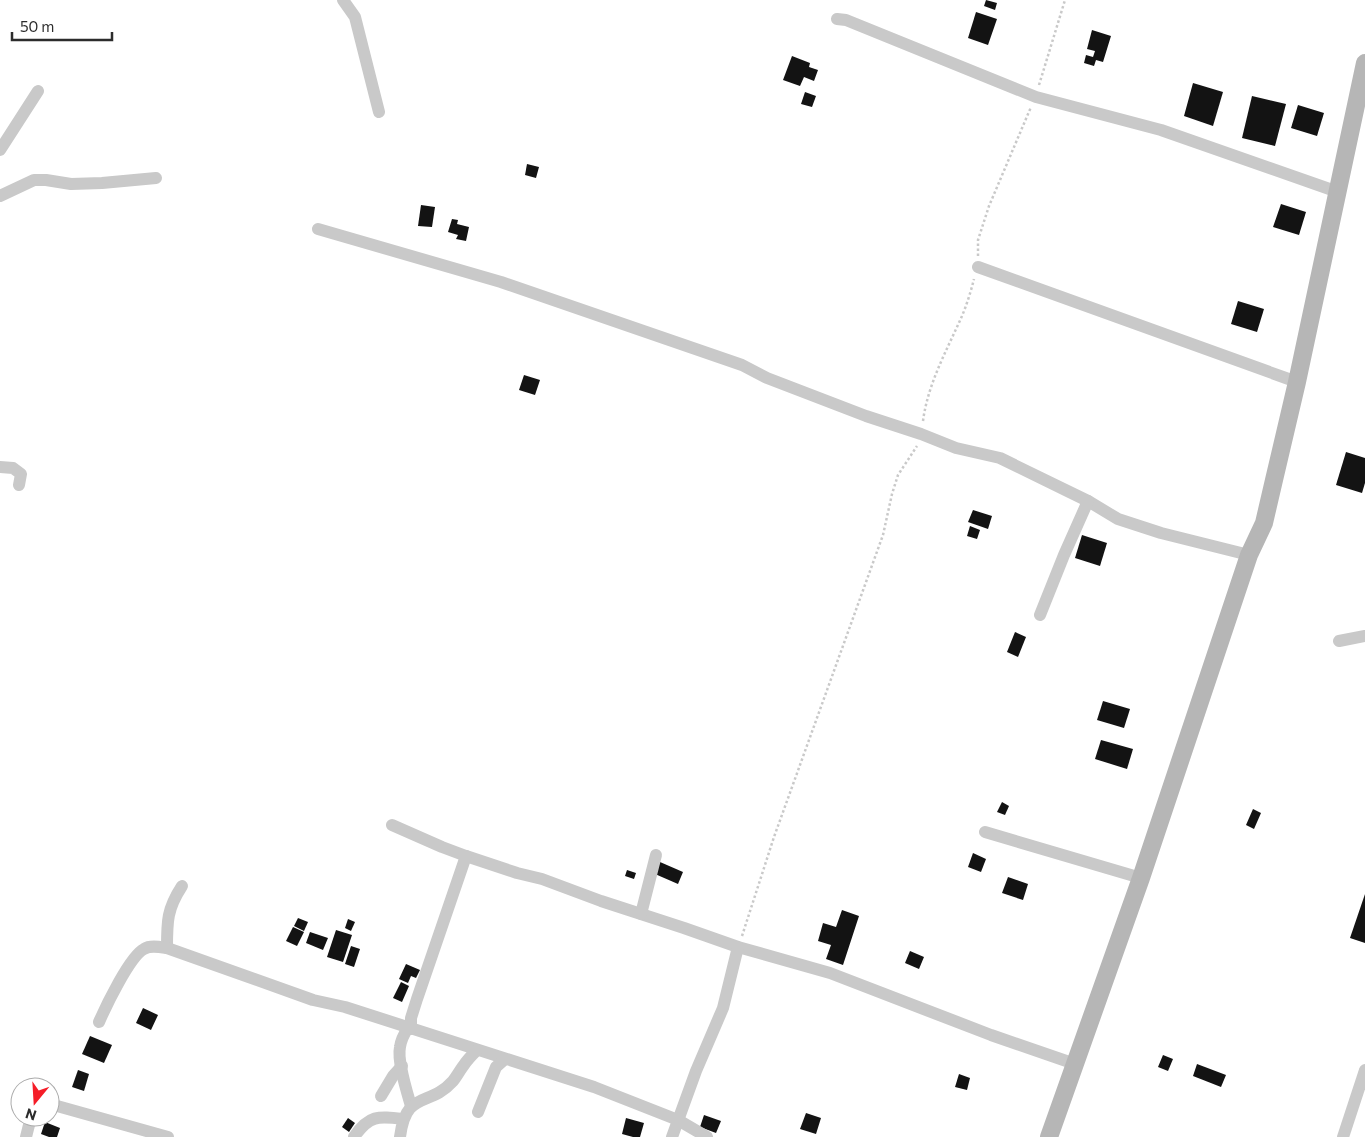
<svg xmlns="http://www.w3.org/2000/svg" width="1365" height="1137" viewBox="0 0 1365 1137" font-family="Commissioner,sans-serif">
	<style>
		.building { fill: #131313 }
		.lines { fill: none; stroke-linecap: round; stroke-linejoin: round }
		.path { stroke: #c9c9c9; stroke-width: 2.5; stroke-dasharray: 2.5 2.5; stroke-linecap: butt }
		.street { stroke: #c9c9c9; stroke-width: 12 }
		.secondary { stroke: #b6b6b6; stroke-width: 18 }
	</style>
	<rect width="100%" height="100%" fill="#fff"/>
	<g class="building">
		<path d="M986 0 997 3 995 10 984 6Z"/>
		<path d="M976 12 997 19 988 45 968 38Z"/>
		<path d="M1092 30 1111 36 1103 62 1096 60 1094 66 1084 63 1086 55 1093 57 1095 51 1087 49Z"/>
		<path d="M792 56 810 63 809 67 818 70 814 81 804 77 800 86 783 80Z"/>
		<path d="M1193 83 1223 92 1213 126 1184 116Z"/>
		<path d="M805 92 816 96 812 107 801 104Z"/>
		<path d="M1252 96 1286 104 1275 146 1242 138Z"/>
		<path d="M1298 105 1324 113 1317 136 1291 128Z"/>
		<path d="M527 164 539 167 536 178 525 175Z"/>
		<path d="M1281 204 1306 212 1299 235 1273 227Z"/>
		<path d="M421 205 435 207 432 227 418 226Z"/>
		<path d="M452 219 458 220 457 224 469 227 466 241 456 239 458 235 448 232Z"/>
		<path d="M1238 301 1264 309 1257 332 1231 324Z"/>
		<path d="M524 375 540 380 535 395 519 390Z"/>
		<path d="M1346 452 1365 458V483L1362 493 1336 485Z"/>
		<path d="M973 510 992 516 988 529 968 522Z"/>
		<path d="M970 526 980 530 977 539 967 536Z"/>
		<path d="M1082 535 1107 543 1100 566 1075 558Z"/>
		<path d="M1015 632 1026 637 1018 657 1007 652Z"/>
		<path d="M1103 701 1130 709 1124 728 1097 720Z"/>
		<path d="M1101 740 1133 749 1127 769 1095 759Z"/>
		<path d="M1002 802 1009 806 1005 815 997 812Z"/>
		<path d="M1253 809 1261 813 1254 829 1246 825Z"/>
		<path d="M973 853 986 859 981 872 968 867Z"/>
		<path d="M660 862 683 872 678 884 655 874Z"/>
		<path d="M627 870 636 873 634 879 625 876Z"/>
		<path d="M1008 877 1028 884 1023 900 1002 893Z"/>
		<path d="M1365 894V943L1350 938Z"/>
		<path d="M842 910 859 916 843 965 826 959 831 945 818 941 823 923 836 927Z"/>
		<path d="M298 918 308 922 304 931 294 926Z"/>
		<path d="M348 919 355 922 351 931 345 928Z"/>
		<path d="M293 927 304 932 297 946 286 941Z"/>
		<path d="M336 930 352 935 343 962 327 957Z"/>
		<path d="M310 932 328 938 323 950 306 943Z"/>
		<path d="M351 946 360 949 354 967 345 964Z"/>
		<path d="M910 951 924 957 919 969 905 963Z"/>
		<path d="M406 964 420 970 416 978 411 976 408 983 399 979Z"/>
		<path d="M401 982 409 986 402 1002 393 998Z"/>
		<path d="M143 1008 158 1015 151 1030 136 1023Z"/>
		<path d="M90 1036 112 1045 104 1063 82 1054Z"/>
		<path d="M1163 1055 1173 1059 1168 1071 1158 1067Z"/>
		<path d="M1197 1064 1226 1075 1221 1087 1193 1076Z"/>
		<path d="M78 1070 89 1074 84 1091 72 1087Z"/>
		<path d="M959 1074 970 1078 967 1090 955 1087Z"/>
		<path d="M806 1113 821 1118 816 1134 800 1129Z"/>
		<path d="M704 1115 721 1121 716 1133 700 1127Z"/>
		<path d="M348 1118 355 1123 349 1132 342 1127Z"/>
		<path d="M626 1118 644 1123 640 1137H633L622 1134Z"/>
		<path d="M45 1122 60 1128 57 1137H49L41 1134Z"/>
	</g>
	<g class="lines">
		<g class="path">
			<path d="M1039 85 1065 0"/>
			<path d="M978 256V240L989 206 1031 107"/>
			<path d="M923 421C928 383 947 350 962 316 967 304 971 291 974 279"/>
			<path d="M742 936 774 837 883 535 892 494 898 475 917 446"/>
		</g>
		<g class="street">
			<path d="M343 0 355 17 379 112"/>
			<path d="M837 19 846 20 1036 97 1161 130 1338 192"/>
			<path d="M0 150 38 91"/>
			<path d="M0 196 34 180H46L71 184 102 183 156 178"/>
			<path d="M318 229 501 282 742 365 767 378 866 416 921 434 956 448 1000 458 1088 501 1118 519 1161 533 1249 555"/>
			<path d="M978 267 1297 382"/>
			<path d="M0 467 13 468 21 474 19 485"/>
			<path d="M1040 615 1064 555 1088 501"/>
			<path d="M1339 641 1365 636"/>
			<path d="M392 825 442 847 466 856 517 873 542 879 601 901 684 928 738 947 830 973 991 1035 1075 1064"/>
			<path d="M985 832 1141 878"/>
			<path d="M641 914 656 855"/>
			<path d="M167 948C167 921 167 909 182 886"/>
			<path d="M99 1022C106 1006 130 956 144 949 150 945 160 947 167 948L313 1000 345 1007 594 1087 678 1120 707 1137"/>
			<path d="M408 1028C404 1034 401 1040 400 1047 397 1061 407 1092 411 1106"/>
			<path d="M411 1029V1018L417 999 466 856"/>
			<path d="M381 1096 393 1076 402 1066"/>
			<path d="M50 1104 168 1137"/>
			<path d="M478 1112 496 1067 505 1059"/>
			<path d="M26 1137 31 1117"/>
			<path d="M354 1137C369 1115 378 1116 403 1119"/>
			<path d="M400 1137C406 1089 429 1108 453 1081 457 1076 460 1070 464 1065 467 1060 472 1055 477 1050"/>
			<path d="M672 1137 696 1071 723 1008 738 947"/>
			<path d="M1343 1137 1365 1070"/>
		</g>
		<path class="secondary" d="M1049 1137 1141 878 1249 555 1264 523 1274 480 1297 382 1365 63"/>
	</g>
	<g transform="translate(35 1102) rotate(198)"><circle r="24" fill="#ffffff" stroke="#ababab"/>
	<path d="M0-4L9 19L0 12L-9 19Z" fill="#f51d28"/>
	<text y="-8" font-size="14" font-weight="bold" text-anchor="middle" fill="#2c2c2c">N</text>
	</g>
	<path d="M12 32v8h100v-8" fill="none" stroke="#2c2c2c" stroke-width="2.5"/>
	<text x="20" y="32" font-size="15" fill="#2c2c2c" stroke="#ffffff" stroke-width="4" paint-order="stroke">50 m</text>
</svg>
